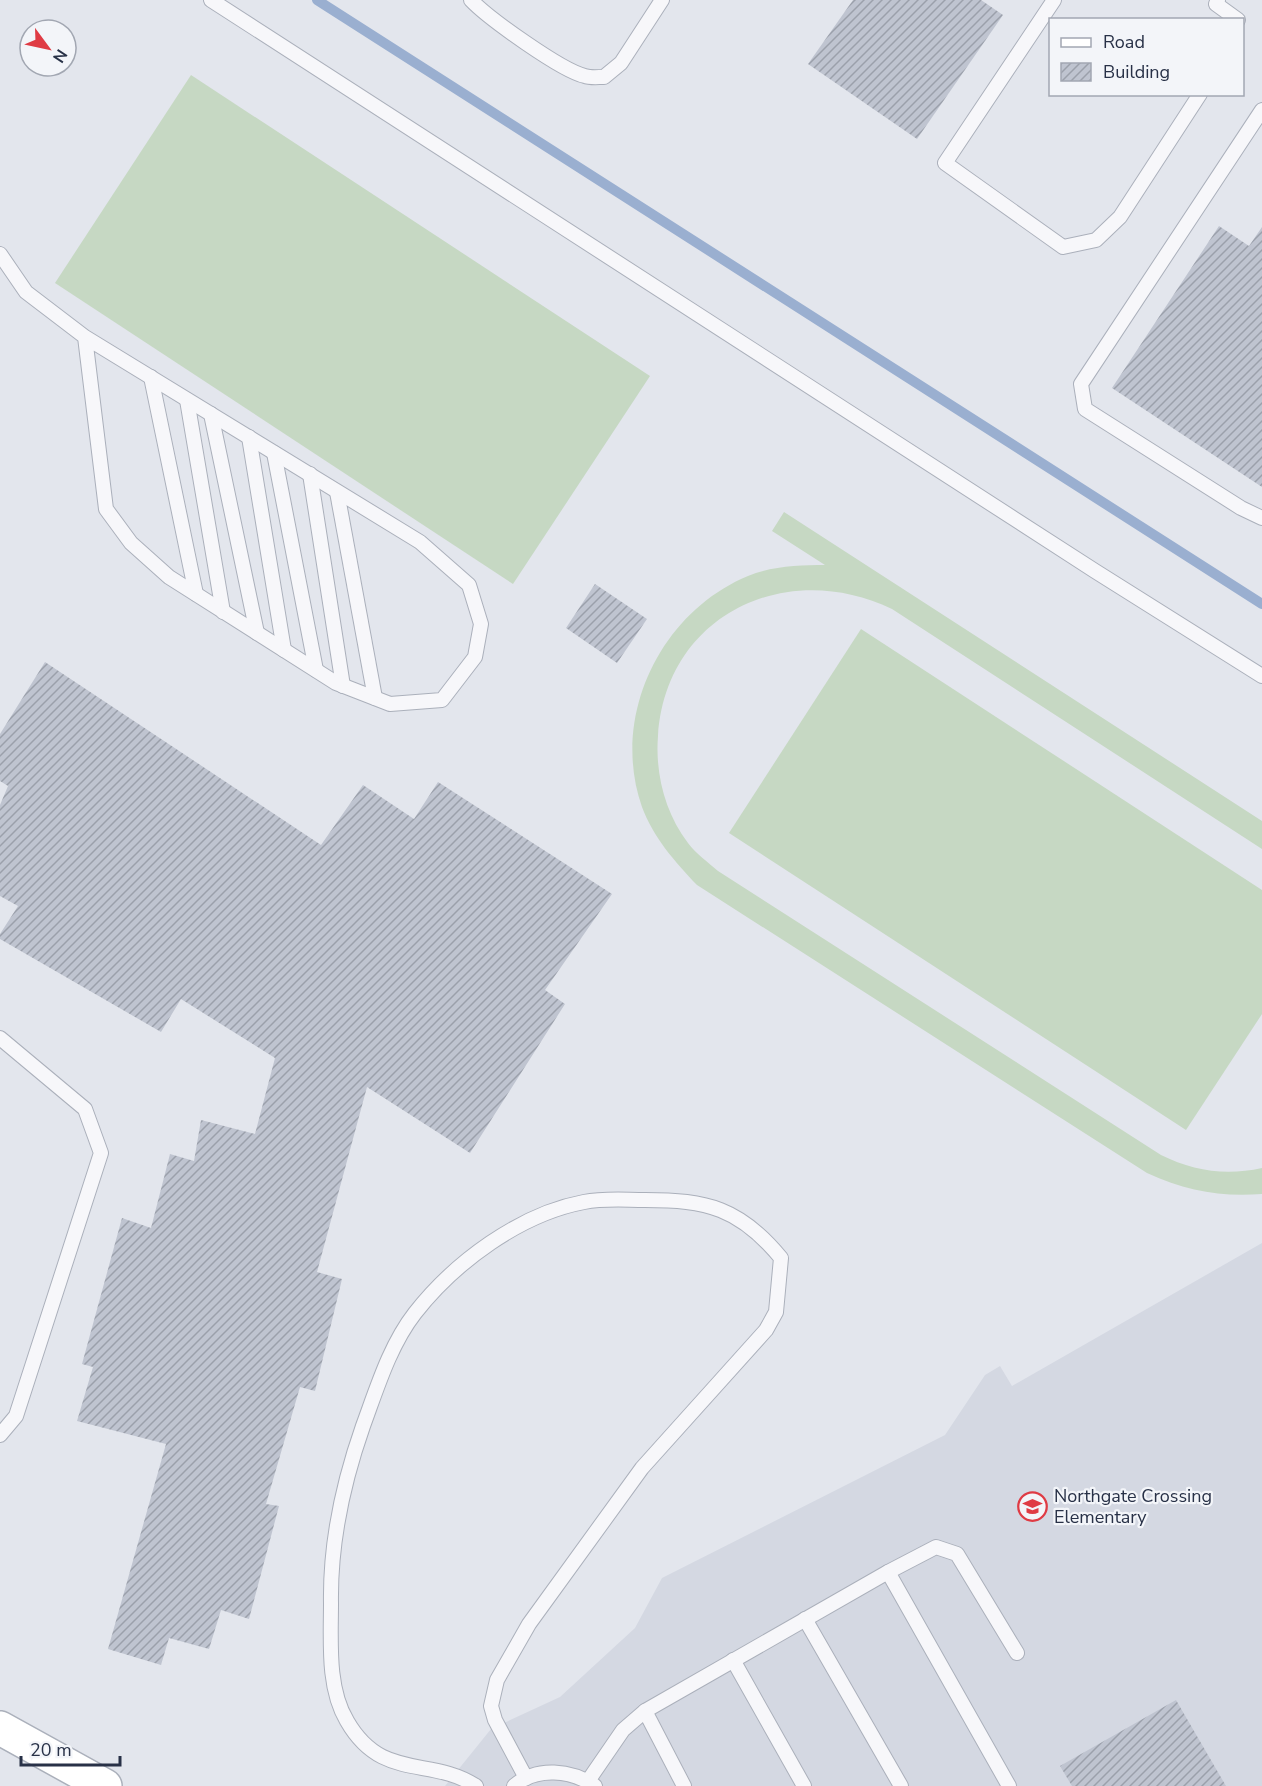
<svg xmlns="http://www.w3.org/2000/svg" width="1262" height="1786" viewBox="0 0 1262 1786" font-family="'Nunito Sans',sans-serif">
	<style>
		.built { fill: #d4d8e2 }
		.pitch { fill: #c6d8c3 }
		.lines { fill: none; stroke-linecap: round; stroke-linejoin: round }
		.stream { stroke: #9aafd0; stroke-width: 10 }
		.building { fill: url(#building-hatch) }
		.service-casing { stroke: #abb0bb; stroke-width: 16 }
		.secondary-casing { stroke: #abb0bb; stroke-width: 36 }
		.service { stroke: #f7f7fa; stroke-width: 14 }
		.secondary { stroke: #fff; stroke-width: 33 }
		.labels { text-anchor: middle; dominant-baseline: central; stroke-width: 4.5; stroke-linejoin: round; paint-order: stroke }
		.poi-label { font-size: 18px; fill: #283147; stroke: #f3f5f9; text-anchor: start }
	</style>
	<defs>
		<pattern id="building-hatch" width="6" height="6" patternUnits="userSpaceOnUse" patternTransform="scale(1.5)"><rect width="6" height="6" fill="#bfc4d0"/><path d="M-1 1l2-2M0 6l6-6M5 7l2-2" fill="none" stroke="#9ba0ab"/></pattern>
	</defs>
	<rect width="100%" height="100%" fill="#e3e6ed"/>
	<path class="built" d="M1262 1243V1786H445L491 1729 560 1697 635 1628 662 1578 945 1435 985 1375 1000 1366 1012 1386Z"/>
	<g class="pitch">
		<path d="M191 75 650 376 513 584 55 283Z"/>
		<path d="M784 512 1262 821V849L892 609C787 558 666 614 658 736 655 773 665 813 688 843 696 854 708 862 718 871L1161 1155C1193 1171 1226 1176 1262 1168V1194C1220 1197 1186 1191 1147 1173L697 885C675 862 653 837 642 807 610 716 661 612 748 576 772 566 800 565 825 565L772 531Z"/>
		<path d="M861 629 1262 890V1014L1186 1130 729 833Z"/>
	</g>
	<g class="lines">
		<path class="stream" d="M317 0 1262 604"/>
	</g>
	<g class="building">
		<path d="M853 0H981L1003 15 917 139 808 64Z"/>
		<path d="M1219 226 1249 246 1262 227V487L1112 388Z"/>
		<path d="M595 584 647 619 617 663 566 628Z"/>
		<path d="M45 662 321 845 363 785 414 819 438 782 612 894 545 990 565 1004 470 1153 367 1087 317 1272 342 1279 315 1391 300 1387 266 1504 279 1506 249 1619 221 1610 209 1649 169 1638 161 1665 108 1649 166 1444 77 1421 93 1367 82 1364 122 1218 151 1228 170 1154 194 1161 201 1120 255 1134 275 1058 181 999 161 1032 0 939V934L18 906 0 896V805L8 786 0 781V734Z"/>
		<path d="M1176 1700 1226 1786H1072L1060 1766Z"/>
	</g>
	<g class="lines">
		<defs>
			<g id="service">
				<path d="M211 0 1095 571 1262 676"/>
				<path d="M471 0C488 18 562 71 585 76 590 78 598 77 604 77L621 63 662 0"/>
				<path d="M1054 0 945 163 1063 247 1096 240 1120 217 1200 94"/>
				<path d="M1218 0 1216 4 1238 20"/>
				<path d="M1262 110 1081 384 1085 409 1241 508 1262 518"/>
				<path d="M0 254 26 292 85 337 420 542 469 585 481 624 475 657 442 700 390 704 336 683 169 577 131 543 106 509 85 337"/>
				<path d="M151 377 196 594"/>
				<path d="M187 400 223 612"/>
				<path d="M211 414 257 633"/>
				<path d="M249 437 284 650"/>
				<path d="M274 453 316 670"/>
				<path d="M310 474 343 686"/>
				<path d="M337 492 375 698"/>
				<path d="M0 1038 85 1109 101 1153 16 1416 0 1435"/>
				<path d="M888 1572 1009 1786"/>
				<path d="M805 1619 901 1786"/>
				<path d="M733 1660 804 1786"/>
				<path d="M645 1711 684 1786"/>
				<path d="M588 1781 623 1730 645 1711 888 1572 936 1547 957 1554 1017 1653"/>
				<path d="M476 1786C430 1756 382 1782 347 1721 327 1688 331 1641 331 1603 330 1543 343 1483 363 1426 377 1388 390 1345 415 1313 455 1262 520 1214 584 1202 604 1198 625 1200 645 1200 707 1200 740 1208 781 1258L776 1312 766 1330 642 1468 529 1624 497 1680 491 1706 495 1720 526 1778"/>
				<path d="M514 1786C537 1766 571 1770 595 1786"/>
			</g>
			<path id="secondary" d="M0 1728 105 1786"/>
		</defs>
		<use href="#service" class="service-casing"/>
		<use href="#secondary" class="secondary-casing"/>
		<use href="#service" class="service"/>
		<use href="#secondary" class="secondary"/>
	</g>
	<defs>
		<symbol id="school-ring" viewBox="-11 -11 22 22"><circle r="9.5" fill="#f3f5f9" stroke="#df3b44" stroke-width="1.5"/><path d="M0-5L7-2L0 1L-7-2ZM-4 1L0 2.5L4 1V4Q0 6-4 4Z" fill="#df3b44"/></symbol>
	</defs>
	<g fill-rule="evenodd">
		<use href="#school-ring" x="1016" y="1490" width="33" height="33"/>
	</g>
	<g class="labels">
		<g class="poi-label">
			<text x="1054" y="1496">Northgate Crossing<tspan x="1054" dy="21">Elementary</tspan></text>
		</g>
	</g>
	<rect x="1049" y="18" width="195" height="78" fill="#f3f5f9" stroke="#a2a7b2" stroke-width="1.5"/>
	<rect x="1061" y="38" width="30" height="9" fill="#ffffff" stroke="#a2a7b2" stroke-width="1.5"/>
	<text x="1103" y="48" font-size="18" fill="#283147">Road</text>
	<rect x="1061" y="63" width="30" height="18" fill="url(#building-hatch)" stroke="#a2a7b2" stroke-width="1.5"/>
	<text x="1103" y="78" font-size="18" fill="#283147">Building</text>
	<g transform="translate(48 48) rotate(123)"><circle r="28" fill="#f3f5f9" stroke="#a2a7b2" stroke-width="1.5"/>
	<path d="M0-4.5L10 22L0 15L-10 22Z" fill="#df3b44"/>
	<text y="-9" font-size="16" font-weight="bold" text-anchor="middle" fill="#283147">N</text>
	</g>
	<path d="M21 1756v9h99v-9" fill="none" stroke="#283147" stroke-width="3"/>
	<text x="30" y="1756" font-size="18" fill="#283147" stroke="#f3f5f9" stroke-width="4.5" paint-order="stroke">20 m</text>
</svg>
